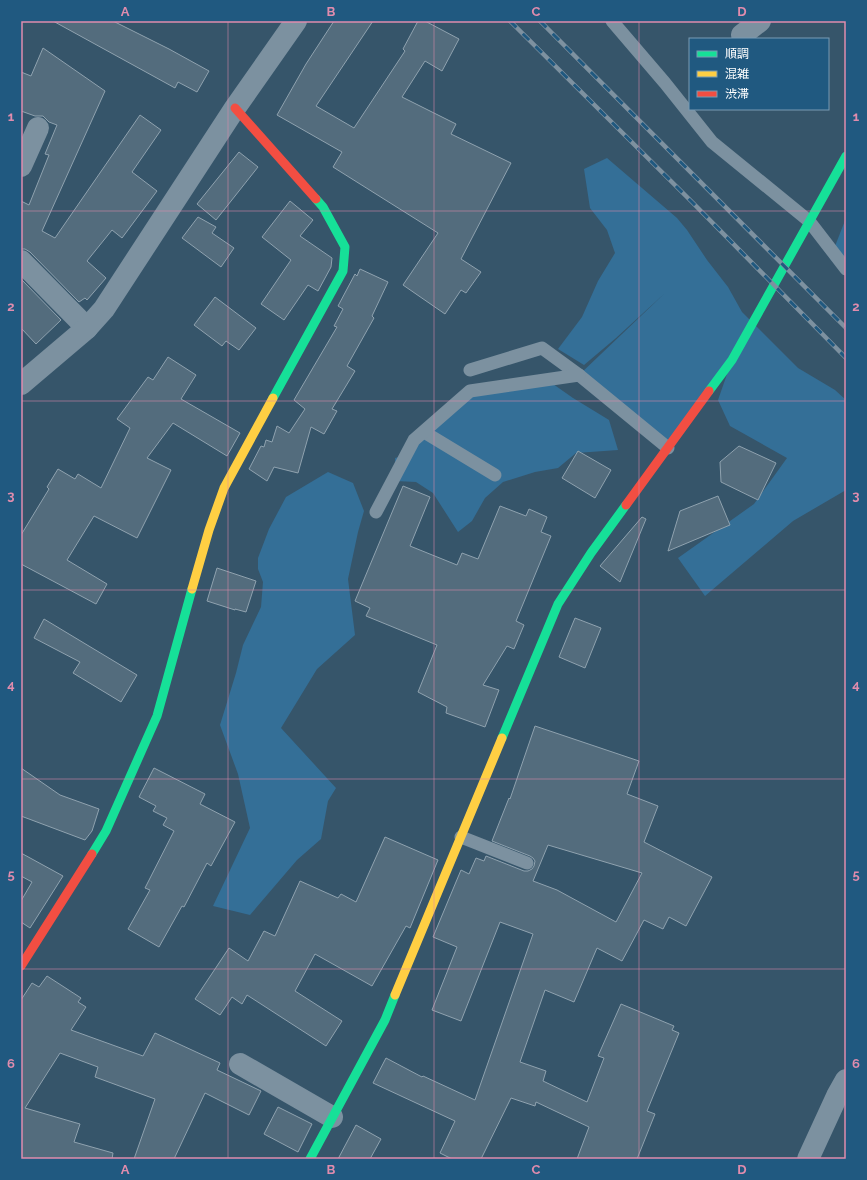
<svg xmlns="http://www.w3.org/2000/svg" width="867" height="1180" viewBox="0 0 867 1180" font-family="Raleway,'Noto Sans JP',sans-serif">
	<style>
		.green { fill: #346f97 }
		.building { fill: #536c7d; stroke: #8fa2af; fill-rule: evenodd }
		.lines { fill: none; stroke-linecap: round; stroke-linejoin: round }
		.lane { stroke: #7c91a0; stroke-width: 13 }
		.street { stroke: #7c91a0; stroke-width: 22 }
		.fast { stroke: #16e098; stroke-width: 9 }
		.slow { stroke: #ffcf43; stroke-width: 9 }
		.jam { stroke: #f24e42; stroke-width: 9 }
		.rail-casing { stroke: #7d91a0; stroke-width: 4.5 }
		.rail { stroke: #205980; stroke-width: 3; stroke-dasharray: 9; stroke-linecap: butt }
		.grid { fill: none; stroke: #e08cad; stroke-width: 1; stroke-opacity: 0.55 }
		.neatline { fill: none; stroke: #e08cad; stroke-width: 1.5 }
		.grid-label { font-size: 13px; text-anchor: middle; font-weight: bold; fill: #e08cad }
	</style>
	<rect width="100%" height="100%" fill="#36556a"/>
	<g class="green">
		<path d="M607 158 677 218 687 230 707 260 728 287 742 312 798 368 835 390 846 400V490L793 521 705 596 678 558 754 504 787 458 730 426 718 400 732 360 671 443 579 375 665 293 616 338 584 365 558 349 582 317 598 281 615 253 607 230 590 208 584 169Z"/>
		<path d="M846 218V271L830 259Z"/>
		<path d="M553 384 573 398 609 420 618 450 576 453 558 468 535 472 503 482 485 498 472 521 458 532 433 493 416 482 396 481 395 458 399 457 468 397Z"/>
		<path d="M328 472 353 483 364 511 358 532 348 579 355 635 317 669 281 728 336 788 328 801 321 839 297 860 250 915 213 906 250 828 238 774 220 725 236 673 243 645 261 607 263 582 258 569V558L269 529 286 497Z"/>
	</g>
	<g class="building">
		<path d="M53 21H113L169 49 209 71 197 92 178 82 175 88Z"/>
		<path d="M334 21H373L316 106 354 128 405 51 403 49 418 21H425L459 39 442 71 425 61 402 97 456 124 451 134 511 163 461 259 481 272 466 293 461 290 445 314 403 285 438 233 333 167 342 152 277 115 306 64Z"/>
		<path d="M43 48 105 91 42 231 55 238 140 115 161 130 132 172 157 191 122 238 112 230 87 261 106 278 87 300 85 298 79 302 30 252 25 249H21V201L29 205 49 155 45 154 57 125 49 122 43 116H35L21 111V72L31 76Z"/>
		<path d="M239 152 258 167 216 220 197 204Z"/>
		<path d="M290 201 313 220 300 236 332 258 331 267 318 291 308 285 284 320 261 304 291 260 262 237Z"/>
		<path d="M198 217 216 227 212 233 234 248 221 267 182 238Z"/>
		<path d="M360 269 388 282 372 316 374 318 347 366 355 371 332 409 337 411 324 434 311 427 298 473 274 467 267 481 249 469 261 446 264 447 266 440 272 442 277 426 289 433 305 409 294 400 337 327 334 326 343 309 338 306 355 274 357 276Z"/>
		<path d="M21 279 61 320 36 344 21 328Z"/>
		<path d="M215 297 256 328 239 350 226 341 222 346 194 325Z"/>
		<path d="M168 357 196 375 181 399 240 433 227 456 173 423 147 458 171 470 137 538 94 516 67 560 107 584 96 604 21 564V535L49 489 47 487 58 469 75 479 78 474 101 488 130 428 117 419 148 377 153 380Z"/>
		<path d="M739 446 776 463 758 500 721 482 720 462Z"/>
		<path d="M578 451 611 470 595 498 562 478Z"/>
		<path d="M403 486 430 497 410 546 457 565 462 553 478 559 500 506 526 516 529 509 547 517 541 532 551 536 516 621 524 625 514 649 507 646 483 685 499 690 485 727 446 713 447 707 418 692 437 645 366 616 370 608 355 601Z"/>
		<path d="M718 496 730 525 668 551 680 511Z"/>
		<path d="M642 517 646 519 620 582 600 566Z"/>
		<path d="M217 568 256 581 246 612 235 609V610L207 601Z"/>
		<path d="M575 618 601 628 585 668 559 657Z"/>
		<path d="M44 619 137 675 121 702 73 673 80 662 34 638Z"/>
		<path d="M535 726 639 761 627 794 658 806 644 842 712 877 686 926 669 917 663 929 644 920 622 961 597 948 574 1002 545 990 520 1062 546 1071 543 1081 587 1102 604 1058 598 1056 621 1004 674 1026 672 1030 679 1033 647 1111 655 1114 637 1159H577L589 1127 536 1102 535 1106 511 1098 481 1159H452L440 1153 455 1121 373 1083 386 1058 422 1077 423 1076 475 1100 533 934 500 922 461 1021 432 1010 457 947 433 937 461 870 469 874 476 858 484 861 486 856 524 871H528L532 869 534 866 535 861 533 858 530 856 492 841 509 798 510 799ZM548 845 642 873 616 922 557 890 533 881Z"/>
		<path d="M21 768 60 795 99 809 92 831 85 840 21 816Z"/>
		<path d="M154 768 205 794 200 804 235 822 211 866 207 863 184 907 182 906 159 947 128 929 150 890 145 888 174 831 163 825 167 818 153 811 156 806 139 797Z"/>
		<path d="M385 837 438 860 410 928 406 926 372 986 315 954 295 991 342 1021 326 1046 247 995 242 1004 232 997 220 1015 195 999 229 948 248 961 264 931 275 936 300 881 338 898 341 894 356 902Z"/>
		<path d="M21 853 63 876 30 928 21 922V901L32 882 21 876Z"/>
		<path d="M47 976 81 998 78 1002 86 1007 71 1030 143 1056 155 1033 220 1063 217 1070 261 1091 249 1115 205 1093 174 1159H134L155 1099 95 1077 98 1067 60 1053 25 1108 80 1124 74 1142 113 1153 112 1159H21V1000L32 983 39 987Z"/>
		<path d="M278 1107 312 1124 298 1152 264 1134Z"/>
		<path d="M356 1125 381 1139 370 1159H338Z"/>
	</g>
	<g class="lines">
		<g class="lane">
			<path d="M612 21 665 83 712 142 809 221 846 269"/>
			<path d="M470 370 542 348 579 375 668 448"/>
			<path d="M424 432 495 475"/>
			<path d="M376 512 414 440 470 391 579 375"/>
			<path d="M461 837 527 863"/>
		</g>
		<g class="street">
			<path d="M742 35 760 21"/>
			<path d="M21 166 38 128"/>
			<path d="M21 261 87 328"/>
			<path d="M21 384 87 328 104 309 235 108 296 21"/>
			<path d="M240 1064 332 1117"/>
			<path d="M808 1159 837 1096 846 1080"/>
		</g>
		<g class="fast">
			<path d="M709 391 732 360 846 156"/>
			<path d="M273 398 343 271 345 247 323 207 316 199"/>
			<path d="M502 738 558 604 591 553 626 505"/>
			<path d="M92 854 106 831 157 716 192 589"/>
			<path d="M310 1159 385 1020 395 995"/>
		</g>
		<g class="slow">
			<path d="M192 589 209 530 224 488 273 398"/>
			<path d="M395 995 502 738"/>
		</g>
		<g class="jam">
			<path d="M235 108 316 199"/>
			<path d="M626 505 709 391"/>
			<path d="M21 966 92 854"/>
		</g>
		<defs>
			<g id="rail">
				<path d="M510 21 692 202 846 358"/>
				<path d="M540 21 846 328"/>
			</g>
		</defs>
		<use href="#rail" class="rail-casing"/>
		<use href="#rail" class="rail"/>
	</g>
	<path class="grid" d="M228 21V1159M434 21V1159M639 21V1159M21 211H846M21 401H846M21 590H846M21 779H846M21 969H846"/>
	<rect width="867" height="1180" fill="none" stroke="#205980" stroke-width="44"/>
	<rect x="689" y="38" width="140" height="72" fill="#205980" stroke="#799bb3"/>
	<rect x="697" y="51" width="20" height="6" fill="#16e098" stroke="#799bb3"/>
	<text x="725" y="58" font-size="12" fill="#ffffff">順調</text>
	<rect x="697" y="71" width="20" height="6" fill="#ffcf43" stroke="#799bb3"/>
	<text x="725" y="78" font-size="12" fill="#ffffff">混雑</text>
	<rect x="697" y="91" width="20" height="6" fill="#f24e42" stroke="#799bb3"/>
	<text x="725" y="98" font-size="12" fill="#ffffff">渋滞</text>
	<rect x="22" y="22" width="823" height="1136" class="neatline"/>
	<g class="grid-label">
		<text x="125" y="16">A</text>
		<text x="331" y="16">B</text>
		<text x="536" y="16">C</text>
		<text x="742" y="16">D</text>
		<text x="11" y="121">1</text>
		<text x="856" y="121">1</text>
		<text x="11" y="311">2</text>
		<text x="856" y="311">2</text>
		<text x="11" y="500">3</text>
		<text x="856" y="500">3</text>
		<text x="11" y="689">4</text>
		<text x="856" y="689">4</text>
		<text x="11" y="879">5</text>
		<text x="856" y="879">5</text>
		<text x="11" y="1068">6</text>
		<text x="856" y="1068">6</text>
		<text x="125" y="1174">A</text>
		<text x="331" y="1174">B</text>
		<text x="536" y="1174">C</text>
		<text x="742" y="1174">D</text>
	</g>
</svg>
